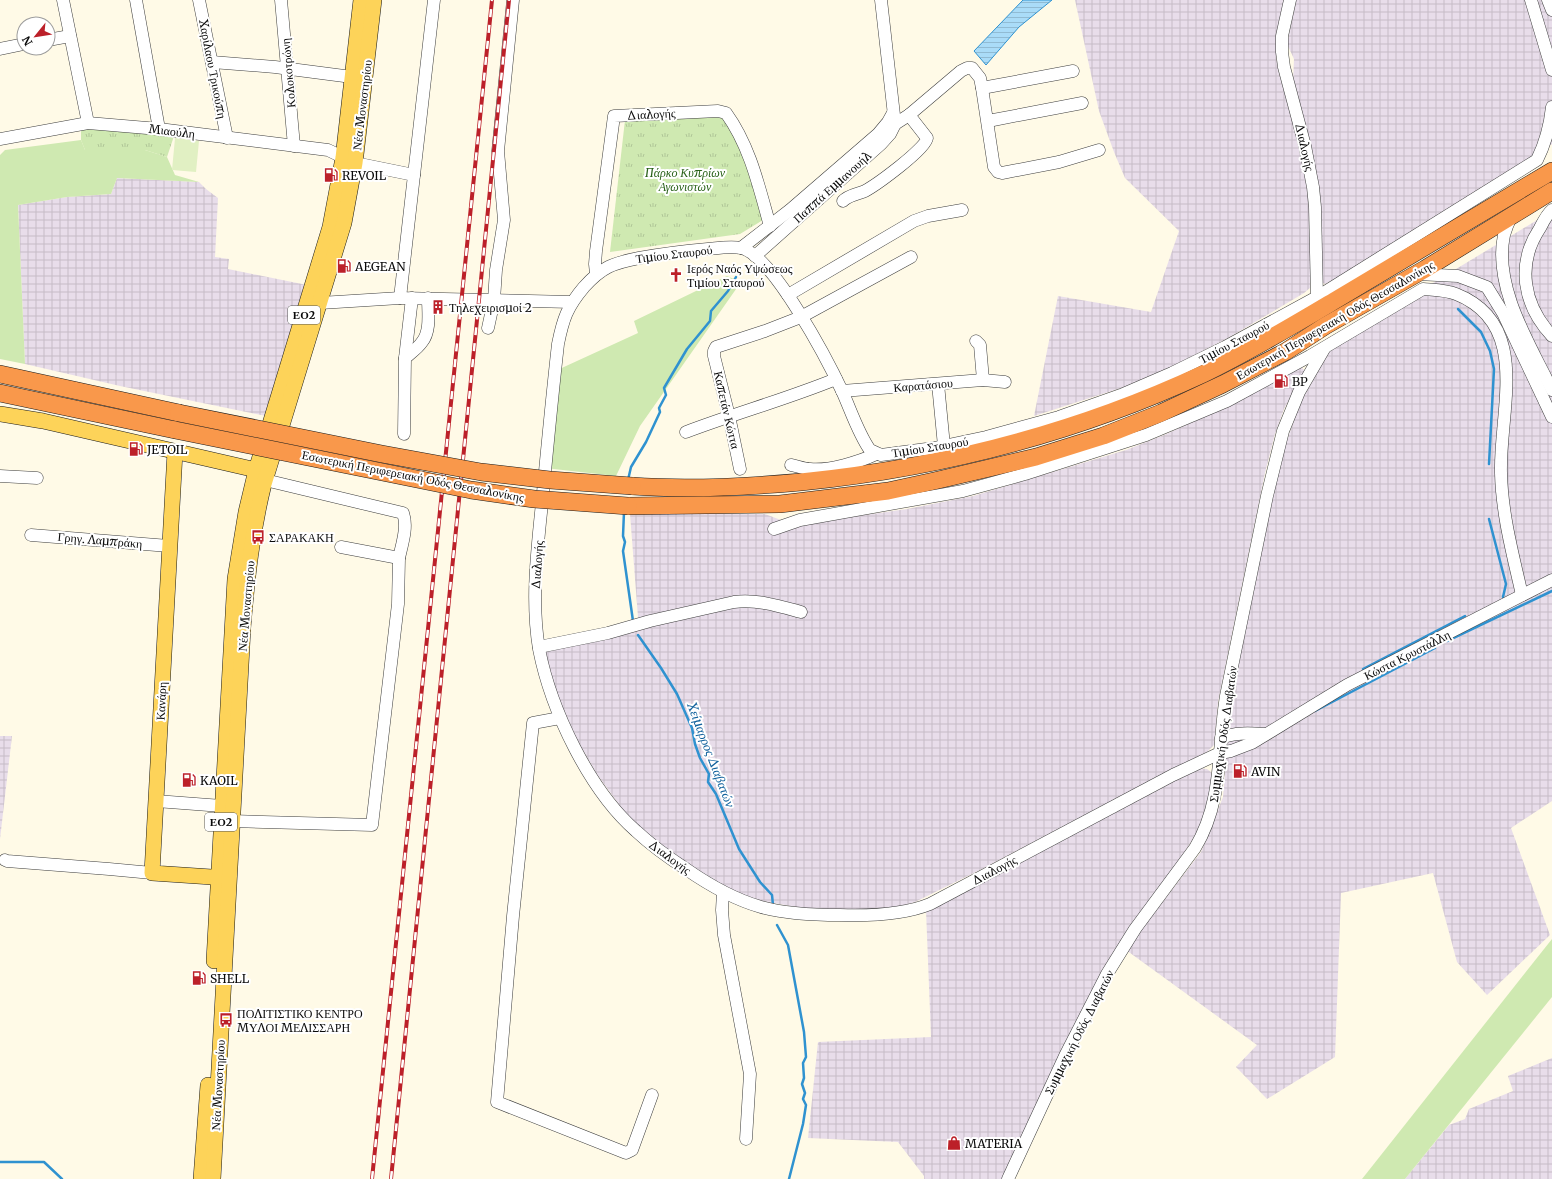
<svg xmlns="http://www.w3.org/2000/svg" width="1552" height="1179" viewBox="0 0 1552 1179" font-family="Merriweather,serif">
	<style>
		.industrial { fill: url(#industrial-grid) }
		.grass { fill: #cfe9b1 }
		.park { fill: url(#park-tufts) }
		.pitch { fill: #e1f0c3 }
		.water { fill: url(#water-rules); stroke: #2f92d0 }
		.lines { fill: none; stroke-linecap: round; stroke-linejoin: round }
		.stream { stroke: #2f92d0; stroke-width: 2.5 }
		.minor-casing { stroke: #3d3d3d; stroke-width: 13 }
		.major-casing { stroke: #1b1b1b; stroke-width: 16 }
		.highway-casing { stroke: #1b1b1b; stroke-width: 18 }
		.minor { stroke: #fff; stroke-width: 12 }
		.major { stroke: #fdd359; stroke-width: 15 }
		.highway { stroke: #f9984b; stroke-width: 17 }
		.rail-casing { stroke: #bc2029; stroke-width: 4 }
		.rail { stroke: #fff; stroke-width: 2.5; stroke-dasharray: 8; stroke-linecap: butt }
		.highway-bridge-casing { stroke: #1b1b1b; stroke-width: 18; stroke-linecap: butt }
		.highway-bridge { stroke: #f9984b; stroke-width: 17 }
		.labels { text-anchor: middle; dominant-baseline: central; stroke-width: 4; stroke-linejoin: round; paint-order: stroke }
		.shield { fill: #fff; stroke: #545454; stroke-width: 1 }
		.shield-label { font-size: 11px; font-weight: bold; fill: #0a0a0a }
		.street-label { font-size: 12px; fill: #0a0a0a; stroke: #fff }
		.park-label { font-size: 12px; font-style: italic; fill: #2a621a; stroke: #fff }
		.poi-label { font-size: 12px; fill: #0a0a0a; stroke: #fff; text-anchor: start }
		.water-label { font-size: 13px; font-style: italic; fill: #12629d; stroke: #fff }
	</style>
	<defs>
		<pattern id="industrial-grid" width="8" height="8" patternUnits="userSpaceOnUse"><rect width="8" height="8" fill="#e8ddea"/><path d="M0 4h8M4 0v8" fill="none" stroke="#c6bcc7"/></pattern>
		<pattern id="park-tufts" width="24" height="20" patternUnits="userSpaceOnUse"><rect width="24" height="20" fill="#cfe9b1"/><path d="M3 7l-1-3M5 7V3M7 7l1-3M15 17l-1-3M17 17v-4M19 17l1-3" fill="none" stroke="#b0c697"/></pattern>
		<pattern id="water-rules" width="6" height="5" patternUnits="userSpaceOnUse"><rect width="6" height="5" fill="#aadcf8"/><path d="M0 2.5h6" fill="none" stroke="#91bbd3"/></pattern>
	</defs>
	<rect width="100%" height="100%" fill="#fffae7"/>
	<g class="industrial">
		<path d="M1075 0H1284L1276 40V57L1279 73 1289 106 1305 174 1309 202 1311 248 1310 288 1304 293 1228 338 1173 366 1124 387 1034 416 1058 296 1151 312 1179 231 1125 178 1114 152 1099 111Z"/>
		<path d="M1296 0H1552V144L1525 162 1335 279 1325 284 1320 281 1293 83 1294 59 1287 44Z"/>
		<path d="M117 178 199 182 206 189 218 198 215 257 229 259 228 269 307 285 266 416 120 386 25 364 18 205 67 197 111 194Z"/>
		<path d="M1552 211V801L1511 828 1550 935 1487 995 1457 962 1433 873 1341 893 1335 1057 1267 1099 1236 1067 1257 1045 1126 950 1201 852 1223 797 1229 721 1234 673 1252 581 1286 443 1301 401 1331 349 1423 289Z"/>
		<path d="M1301 367 1305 371 1284 409 1275 434 1265 473 1218 702 1214 745 1207 752 1163 774 982 869 915 902 888 910 808 909 762 901 731 891 671 855 628 817 596 773 576 738 557 695 543 652 639 630 630 514H765L794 525 907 509 973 496 1126 450 1164 435 1206 416Z"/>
		<path d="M0 736H12L0 839Z"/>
		<path d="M1199 768 1207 769 1211 772 1213 777 1205 812 1199 828 1191 842 1169 876 1064 1045 1002 1179H924V1176L898 1142 808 1138 818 1042 931 1037 926 910 1076 833Z"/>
		<path d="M1552 1058V1179H1405L1449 1125 1465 1119 1469 1109 1513 1091 1508 1076Z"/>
	</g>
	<g class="grass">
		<path d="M81 140 85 150H145L167 157 175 175 199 182 117 178 111 194 67 197 18 205 25 364 0 359V155L5 150Z"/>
		<path d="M727 276 741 282 640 426 616 476 545 468 553 372 638 333 634 321Z"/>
		<path d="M1552 939V997L1405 1179H1362Z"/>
	</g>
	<g class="park">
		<path d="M725 115 748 163 763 220 740 234 610 252 625 120Z"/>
		<path d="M81 126 174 136 167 157 145 150H85L81 140Z"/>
	</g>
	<path class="pitch" d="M175 138 199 141 196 172 172 170Z"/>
	<path class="water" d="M1023 0H1052L1019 27 986 65 974 51Z"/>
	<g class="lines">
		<g class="stream">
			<path d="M1458 309 1481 332 1490 351 1494 369 1489 464"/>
			<path d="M628 480 631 467 646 442 660 412 659 408 666 395 664 388 687 349 710 321 711 311 728 291 736 277"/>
			<path d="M624 512 623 536 625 542 623 551 633 621"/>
			<path d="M1489 519 1506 584 1503 597"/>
			<path d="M638 635 661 668 677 694 692 728 695 744 700 758 709 774 708 782 716 794 739 849 760 882 772 895 773 905"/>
			<path d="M1447 641 1552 591"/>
			<path d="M1363 669 1465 616"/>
			<path d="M1315 711 1435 648"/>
			<path d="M777 925 788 945 804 1032 806 1057 803 1063 804 1078 802 1084 805 1093 803 1099 806 1105 803 1124 789 1179"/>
			<path d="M0 1162H44L62 1179"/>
		</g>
		<defs>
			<g id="minor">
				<path d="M63 0 88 123"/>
				<path d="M136 0 159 129"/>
				<path d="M199 0 227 138"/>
				<path d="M281 0 294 146"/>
				<path d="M1290 0 1282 36V52L1284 67 1305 146 1313 187 1315 207 1317 297"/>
				<path d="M1531 0 1552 70"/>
				<path d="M1548 0 1552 10"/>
				<path d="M48 40 70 36"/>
				<path d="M0 49 24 44"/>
				<path d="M212 62 275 67 352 77"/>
				<path d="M982 88 1073 71"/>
				<path d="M1552 107C1550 126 1546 142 1537 160L1317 297 1225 347 1172 373 1121 395 1059 417 986 437 934 448 881 455 870 450C859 435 851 411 843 393 829 363 773 255 741 248 731 246 718 248 708 249 685 251 661 254 639 258 613 263 602 267 584 287 567 307 563 319 558 344 552 397 547 450 542 503 537 551 531 601 539 649 551 710 589 790 636 831 651 845 669 858 686 869 709 885 733 899 761 907 786 914 813 915 840 915 869 916 903 915 930 904L1173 775 1220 753 1231 751 1252 743 1347 685 1552 580"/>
				<path d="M988 121 1082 103"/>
				<path d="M895 124 909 115 961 71 967 68H972L980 78 982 88 994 167 998 172 1002 173 1059 162 1099 150"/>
				<path d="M0 139 88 123 159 129 328 150 355 163 414 175 400 298 572 302"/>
				<path d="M414 175 434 0"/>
				<path d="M843 201C848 195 858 194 865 191 876 185 926 149 927 138L909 115"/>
				<path d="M1552 210C1547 214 1543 222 1540 228 1516 264 1523 305 1552 336"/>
				<path d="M1512 215C1509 221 1506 228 1504 235 1493 287 1530 345 1552 390"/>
				<path d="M741 248 790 210 878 134 888 122 893 113"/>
				<path d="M755 256 881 144 890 134 895 124 881 0"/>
				<path d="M596 274 595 264 596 251 614 116 718 111 726 113C750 146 759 187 770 226"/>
				<path d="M1417 274 1458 276 1487 287 1503 313 1552 417"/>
				<path d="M788 295 914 221 928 216 962 210"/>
				<path d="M320 303 400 298"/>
				<path d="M488 328 494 300 496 270 504 220 498 151 513 0"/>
				<path d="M976 341 980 345 983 380"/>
				<path d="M405 358 412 298"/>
				<path d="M938 384 944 446"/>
				<path d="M842 391 983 380 1005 382"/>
				<path d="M686 432C736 413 787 399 836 379"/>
				<path d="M404 434 405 358C411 353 418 348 422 342 431 331 428 312 428 298"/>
				<path d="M791 465C797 466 804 469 810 469 829 471 859 462 876 454"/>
				<path d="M740 469 729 416 714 356V351L716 347 765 331 801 317 911 257"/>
				<path d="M0 476 37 478"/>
				<path d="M265 480 403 513C408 527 402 544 399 558L341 547"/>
				<path d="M774 529 800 520 963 491 1025 474 1146 435 1227 401 1310 356 1423 289C1434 290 1446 290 1456 294 1532 324 1499 411 1501 473 1502 515 1513 555 1522 595"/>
				<path d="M31 535 169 546"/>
				<path d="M539 647 608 633 650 621 734 602C757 599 779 606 801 612"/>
				<path d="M560 718 533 723 513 916 497 1102 626 1153 632 1150 652 1095"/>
				<path d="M1221 738C1234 732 1251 733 1264 734"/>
				<path d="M156 801 222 806"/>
				<path d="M232 821 372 825 398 604 399 558"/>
				<path d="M5 860 7 861 109 869 152 873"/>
				<path d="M723 892 722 910 724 935 750 1074 746 1139"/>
				<path d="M1008 1179 1065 1056 1107 974 1135 929 1195 848C1224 800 1217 749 1226 696L1267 496 1283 431 1299 392 1324 349"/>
			</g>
			<g id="major">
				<path d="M0 414 43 421 256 470"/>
				<path d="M175 452 152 873 227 878"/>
				<path d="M214 961 235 579 246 512 256 470 330 227 343 158 361 0"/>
				<path d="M201 1179 208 1085"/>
				<path d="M213 1179 243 628C247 579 252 532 264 484L344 223 355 163 374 0"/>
			</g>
			<g id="highway">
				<path d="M0 374 179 413"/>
				<path d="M0 393 175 430"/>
				<path d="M632 486C688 490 745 487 801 482 940 468 1076 433 1203 374 1247 353 1292 326 1334 301 1407 258 1479 214 1552 171"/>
				<path d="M628 506 780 504 888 491 934 481 1036 457 1103 436 1161 413 1223 384 1285 352 1325 326 1425 269 1552 191"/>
			</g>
		</defs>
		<use href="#minor" class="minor-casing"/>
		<use href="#major" class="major-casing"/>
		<use href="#highway" class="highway-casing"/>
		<use href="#minor" class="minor"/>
		<use href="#major" class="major"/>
		<use href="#highway" class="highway"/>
		<defs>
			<g id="rail">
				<path d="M372 1179 492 0"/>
				<path d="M391 1179 509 0"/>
			</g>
		</defs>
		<use href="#rail" class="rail-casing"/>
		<use href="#rail" class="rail"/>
		<defs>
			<g id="highway-bridge">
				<path d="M179 413 382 454 481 472 550 480 632 486"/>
				<path d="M175 430 471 490 534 499 628 506"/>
			</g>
		</defs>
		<use href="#highway-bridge" class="highway-bridge-casing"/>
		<use href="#highway-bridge" class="highway-bridge"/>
	</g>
	<defs>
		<symbol id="fuel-bare" viewBox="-9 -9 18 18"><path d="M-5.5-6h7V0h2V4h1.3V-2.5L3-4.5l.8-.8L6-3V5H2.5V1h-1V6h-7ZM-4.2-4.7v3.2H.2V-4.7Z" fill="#bc2029" stroke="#fff" stroke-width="2.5" paint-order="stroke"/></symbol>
		<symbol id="church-bare" viewBox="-9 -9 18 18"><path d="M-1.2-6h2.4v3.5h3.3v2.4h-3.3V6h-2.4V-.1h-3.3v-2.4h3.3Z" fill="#bc2029" stroke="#fff" stroke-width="2.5" paint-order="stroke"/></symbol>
		<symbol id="building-bare" viewBox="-9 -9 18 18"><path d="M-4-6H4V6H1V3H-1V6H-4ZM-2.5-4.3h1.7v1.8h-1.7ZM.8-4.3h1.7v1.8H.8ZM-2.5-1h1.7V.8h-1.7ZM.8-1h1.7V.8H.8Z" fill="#bc2029" stroke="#fff" stroke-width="2.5" paint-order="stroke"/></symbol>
		<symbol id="bus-bare" viewBox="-9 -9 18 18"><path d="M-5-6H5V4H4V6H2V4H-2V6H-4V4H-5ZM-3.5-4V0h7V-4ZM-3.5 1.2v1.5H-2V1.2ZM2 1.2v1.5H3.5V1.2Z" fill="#bc2029" stroke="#fff" stroke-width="2.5" paint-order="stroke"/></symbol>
		<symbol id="shop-bare" viewBox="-9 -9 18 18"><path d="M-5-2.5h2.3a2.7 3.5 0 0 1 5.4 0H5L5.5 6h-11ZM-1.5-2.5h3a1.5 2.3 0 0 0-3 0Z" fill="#bc2029" stroke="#fff" stroke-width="2.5" paint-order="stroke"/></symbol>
	</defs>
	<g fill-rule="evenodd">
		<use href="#fuel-bare" x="321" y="165" width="20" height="20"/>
		<use href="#fuel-bare" x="334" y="256" width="20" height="20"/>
		<use href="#church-bare" x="666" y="265" width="20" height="20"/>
		<use href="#building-bare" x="428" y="297" width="20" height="20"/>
		<use href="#fuel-bare" x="1271" y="371" width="20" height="20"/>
		<use href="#fuel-bare" x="126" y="439" width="20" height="20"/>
		<use href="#bus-bare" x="248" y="527" width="20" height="20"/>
		<use href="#fuel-bare" x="1230" y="761" width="20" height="20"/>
		<use href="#fuel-bare" x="179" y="770" width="20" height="20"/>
		<use href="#fuel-bare" x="189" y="968" width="20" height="20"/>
		<use href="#bus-bare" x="216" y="1010" width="20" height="20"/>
		<use href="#shop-bare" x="944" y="1133" width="20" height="20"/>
	</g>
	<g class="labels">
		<g class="shield">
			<rect x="288" y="306" width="32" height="18" rx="3"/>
			<rect x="205" y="813" width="32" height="18" rx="3"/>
		</g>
		<g class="shield-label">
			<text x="304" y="315">ΕΟ2</text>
			<text x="221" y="822">ΕΟ2</text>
		</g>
		<g class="street-label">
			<text transform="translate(213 69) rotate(79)">Χαρίλαου Τρικούπη</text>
			<text transform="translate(288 73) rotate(-95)">Κολοκοτρώνη</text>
			<text transform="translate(362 105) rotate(-83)">Νέα Μοναστηρίου</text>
			<text transform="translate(651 114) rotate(-3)">Διαλογής</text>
			<text transform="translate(172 131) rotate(7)">Μιαούλη</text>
			<text transform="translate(1305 147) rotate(77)">Διαλογής</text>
			<text transform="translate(832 187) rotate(-42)">Παππά Εμμανουήλ</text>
			<text transform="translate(674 254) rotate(-7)">Τιμίου Σταυρού</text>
			<text transform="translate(1335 320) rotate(-30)">Εσωτερική Περιφερειακή Οδός Θεσσαλονίκης</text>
			<text transform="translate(1234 342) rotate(-28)">Τιμίου Σταυρού</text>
			<text transform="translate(923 385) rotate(-5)">Καρατάσιου</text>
			<text transform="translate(727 410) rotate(77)">Καπετάν Κώττα</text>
			<text transform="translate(930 447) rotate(-9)">Τιμίου Σταυρού</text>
			<text transform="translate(413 476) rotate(11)">Εσωτερική Περιφερειακή Οδός Θεσσαλονίκης</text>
			<text transform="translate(100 540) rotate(5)">Γρηγ. Λαμπράκη</text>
			<text transform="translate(537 565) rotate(-86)">Διαλογής</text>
			<text transform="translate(246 606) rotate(-85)">Νέα Μοναστηρίου</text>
			<text transform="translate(1407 655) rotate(-27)">Κώστα Κρυστάλλη</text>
			<text transform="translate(161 701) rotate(-87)">Κανάρη</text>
			<text transform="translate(1223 734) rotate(-82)">Συμμαχική Οδός Διαβατών</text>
			<text transform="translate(670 857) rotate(36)">Διαλογής</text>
			<text transform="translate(994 870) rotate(-28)">Διαλογής</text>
			<text transform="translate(1079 1032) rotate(-63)">Συμμαχική Οδός Διαβατών</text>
			<text transform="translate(218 1085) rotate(-87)">Νέα Μοναστηρίου</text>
		</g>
		<g class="park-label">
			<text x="685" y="172">Πάρκο Κυπρίων<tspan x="685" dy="14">Αγωνιστών</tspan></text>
		</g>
		<g class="poi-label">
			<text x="342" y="175">REVOIL</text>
			<text x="355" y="266">AEGEAN</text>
			<text x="687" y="268">Ιερός Ναός Υψώσεως<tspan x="687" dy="14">Τιμίου Σταυρού</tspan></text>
			<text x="449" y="307">Τηλεχειρισμοί 2</text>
			<text x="1292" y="381">BP</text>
			<text x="147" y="449">JETOIL</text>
			<text x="269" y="537">ΣΑΡΑΚΑΚΗ</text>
			<text x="1251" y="771">AVIN</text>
			<text x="200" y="780">KAOIL</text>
			<text x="210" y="978">SHELL</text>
			<text x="237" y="1013">ΠΟΛΙΤΙΣΤΙΚΟ ΚΕΝΤΡΟ<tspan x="237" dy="14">ΜΥΛΟΙ ΜΕΛΙΣΣΑΡΗ</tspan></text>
			<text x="965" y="1143">MATERIA</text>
		</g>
		<g class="water-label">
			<text transform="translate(711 755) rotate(69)">Χείμαρρος Διαβατών</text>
		</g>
	</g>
	<g transform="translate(36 36) rotate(240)"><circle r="19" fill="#ffffff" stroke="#9d9d9d"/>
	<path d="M0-3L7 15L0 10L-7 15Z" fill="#bc2029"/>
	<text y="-6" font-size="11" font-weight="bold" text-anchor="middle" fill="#0a0a0a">N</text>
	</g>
</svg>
